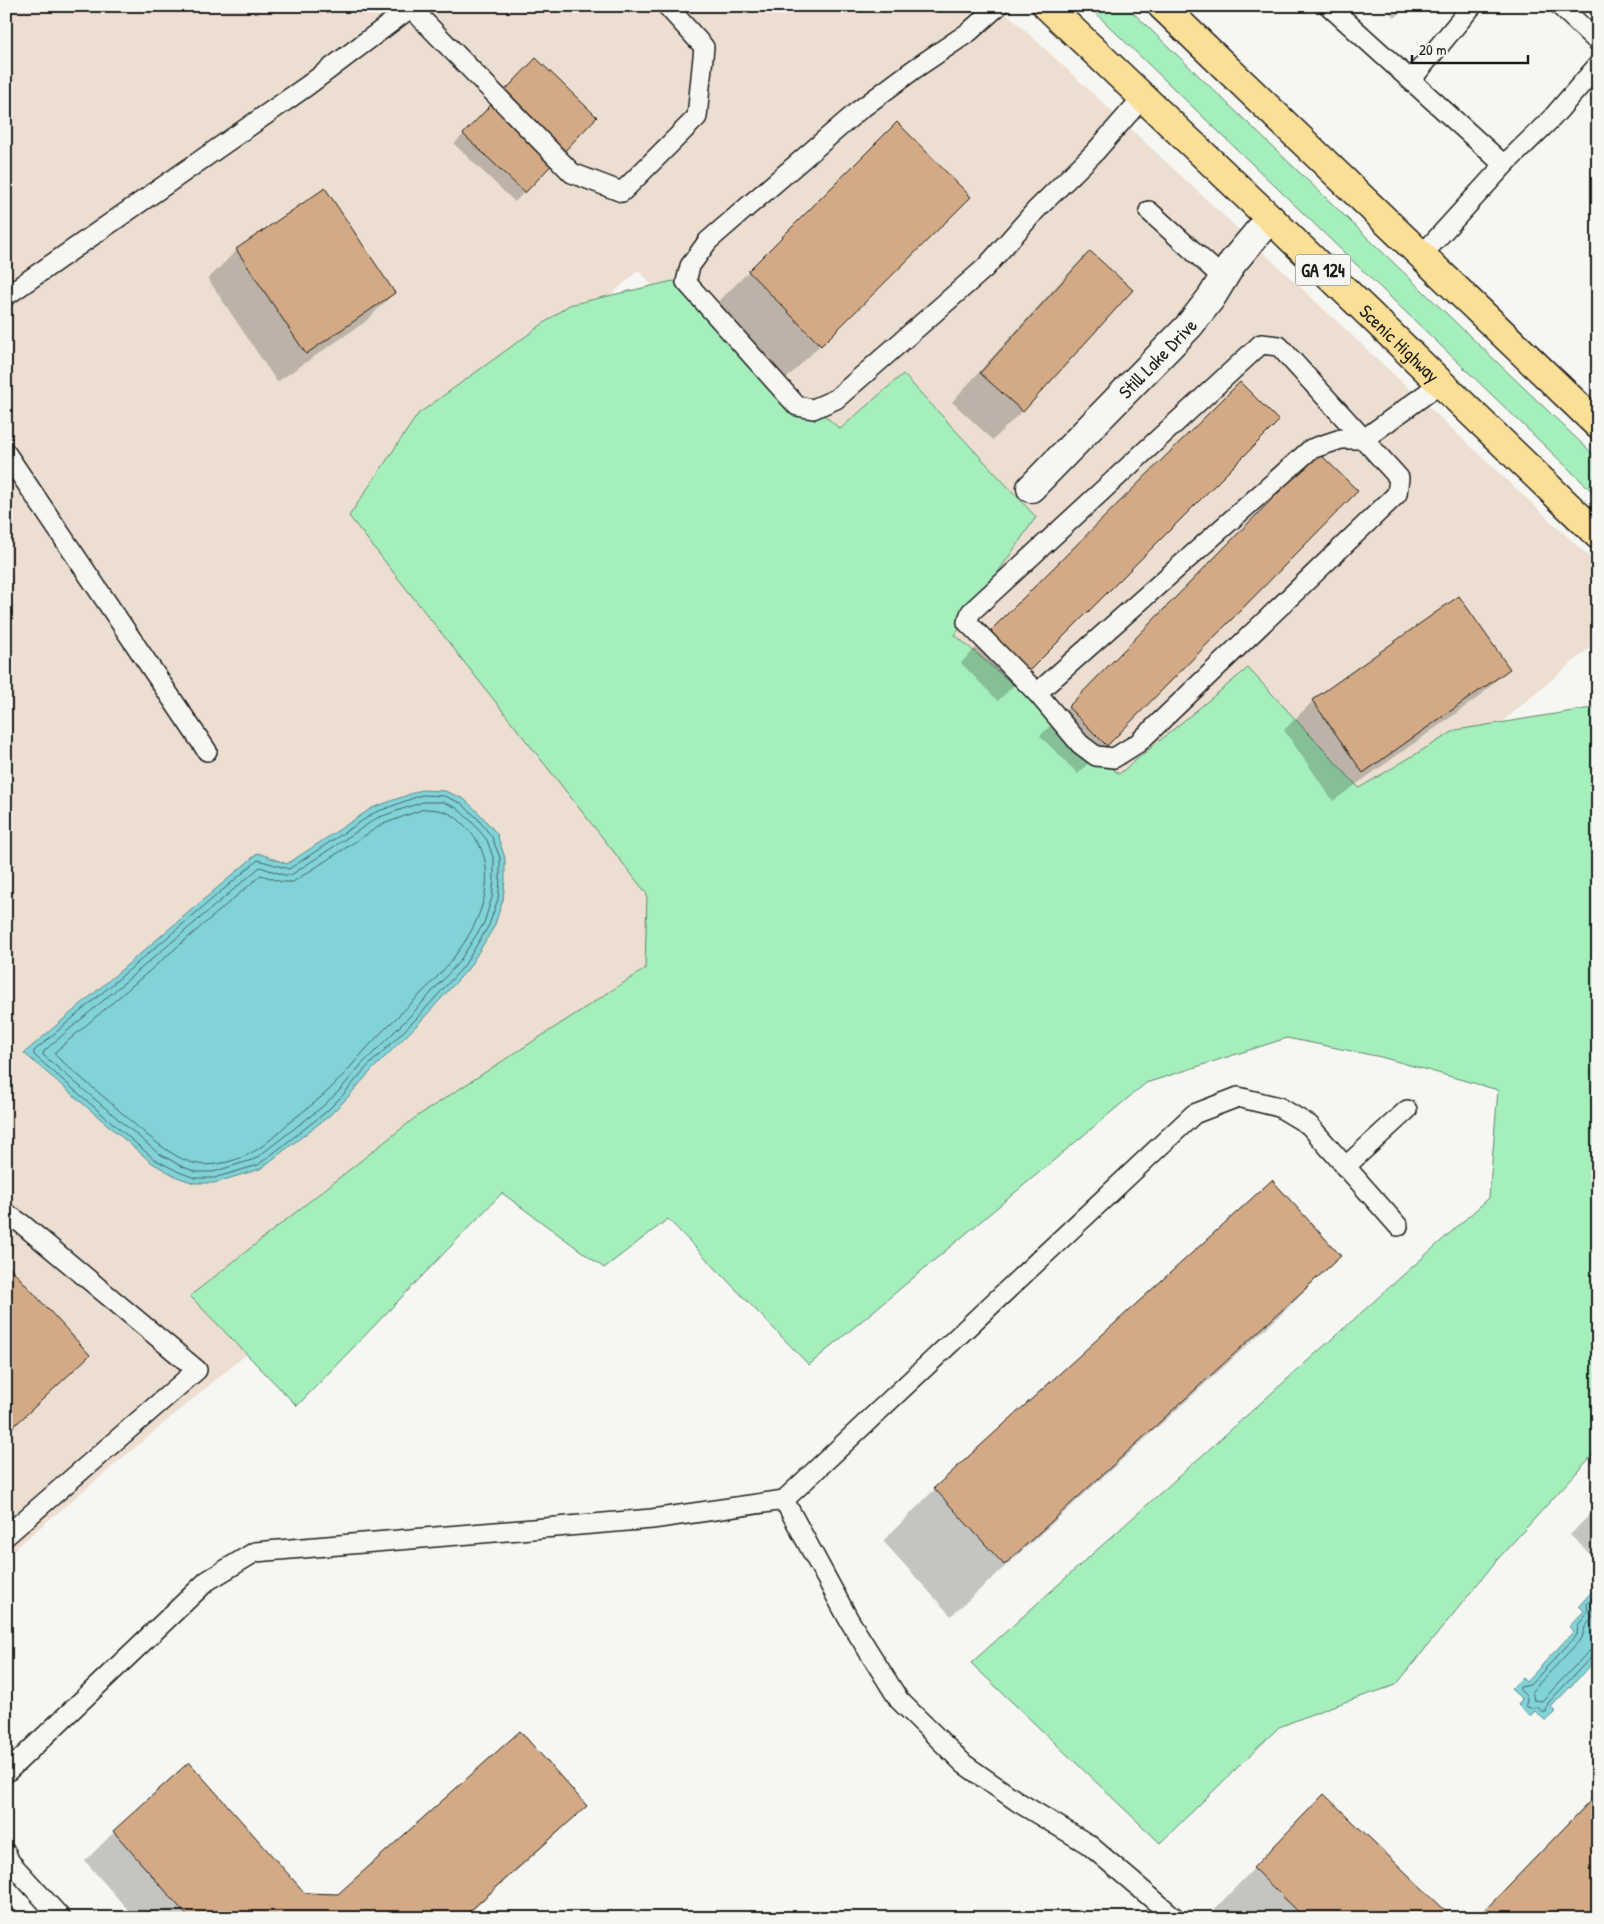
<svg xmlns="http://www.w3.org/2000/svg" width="1604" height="1924" viewBox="0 0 1604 1924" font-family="'Patrick Hand',sans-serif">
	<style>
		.built { fill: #ecdfd1 }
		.green { fill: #a5efbd; stroke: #60866c }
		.water { fill: #81d3d7; stroke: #598a8c }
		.shadow { fill: #0003 }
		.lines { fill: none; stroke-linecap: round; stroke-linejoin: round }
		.shore { stroke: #446567; stroke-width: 1 }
		.building { fill: #d3aa85; stroke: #1c1c1c }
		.lane-casing { stroke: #1c1c1c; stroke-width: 22 }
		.street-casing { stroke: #1c1c1c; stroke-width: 31 }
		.highway-casing { stroke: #1c1c1c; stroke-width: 31 }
		.lane { stroke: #f6f6f2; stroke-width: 19 }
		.street { stroke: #f6f6f2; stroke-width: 28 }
		.highway { stroke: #fbdf96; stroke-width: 28 }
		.labels { text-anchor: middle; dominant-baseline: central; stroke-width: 4.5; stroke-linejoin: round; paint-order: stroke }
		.shield { fill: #f6f6f2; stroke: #5d5d5c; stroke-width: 1 }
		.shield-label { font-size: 18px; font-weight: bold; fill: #1c1c1c }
		.street-label { font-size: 19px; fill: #1c1c1c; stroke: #f6f6f2 }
	</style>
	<rect width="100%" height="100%" fill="#f6f6f2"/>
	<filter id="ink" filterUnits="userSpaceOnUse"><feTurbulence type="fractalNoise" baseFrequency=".02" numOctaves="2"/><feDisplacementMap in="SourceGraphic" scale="10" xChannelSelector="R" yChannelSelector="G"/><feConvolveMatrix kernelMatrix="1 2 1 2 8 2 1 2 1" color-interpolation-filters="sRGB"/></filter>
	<g filter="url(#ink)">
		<path class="built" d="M6 6H999L1598 565V641L1258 927 1020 729 639 270 369 510 717 959 6 1556Z"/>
		<g class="green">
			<path d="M1088 6H1126L1598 459V497Z"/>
			<path d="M673 281 840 429 903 374 1036 517 955 635 1119 774 1248 668 1359 788 1456 730 1598 707V1449L1496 1561 1396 1685 1330 1707 1279 1727 1160 1843 971 1663 1489 1198 1498 1090 1381 1057 1287 1038 1146 1083 809 1365 668 1219 604 1268 502 1193 297 1406 190 1296 416 1117 645 969 647 894 349 516 418 414 569 305Z"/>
		</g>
		<g class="water">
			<path d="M421 790 445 791 464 799 480 814 497 834 505 858V880L503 900 494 927 468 969 420 1022 369 1073 347 1098 329 1116 260 1169 214 1183H194L177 1177 152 1163 24 1053 258 853 287 864 372 808Z"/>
			<path d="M1594 1589 1598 1593V1658L1551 1707 1556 1712 1546 1721 1535 1711 1530 1716 1518 1705 1522 1699 1511 1689 1522 1678 1526 1682 1574 1631 1569 1627 1584 1611 1579 1606Z"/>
		</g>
		<g class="shadow">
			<path d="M1383 6H1407L1395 18Z"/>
			<path d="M526 69 596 117 515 202 454 144Z"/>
			<path d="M897 124 969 197 783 382 711 309Z"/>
			<path d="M237 250 394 293 365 322 277 382 208 279Z"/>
			<path d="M1090 252 1022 411 993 440 952 402 1061 281Z"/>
			<path d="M1240 384 1277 421 998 701 961 663Z"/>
			<path d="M1290 483 1106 745 1078 774 1040 736Z"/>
			<path d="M1459 598 1508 669 1479 697 1333 801 1284 730 1313 701Z"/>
			<path d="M1339 1256 1287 1309 951 1616 883 1541 935 1489Z"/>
			<path d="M6 1265 89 1355 6 1433Z"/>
			<path d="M1598 1506V1562L1570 1535Z"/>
			<path d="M189 1764 305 1895H338L585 1806 556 1835 464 1918H135L85 1861 114 1832Z"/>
			<path d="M1598 1792V1918H1206L1324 1796 1450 1917 1480 1915Z"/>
		</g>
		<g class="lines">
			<g class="shore">
				<path d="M422 795 444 796 461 803 477 818 492 837 500 858V880L498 899 489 925 464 966 417 1018 365 1069 343 1095 326 1112 258 1165 214 1178H195L179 1172 154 1159 34 1055V1051L258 860 289 869 374 813Z"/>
				<path d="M423 802H443L457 808 472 822 487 840 494 860V879L492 897 484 923 459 962 412 1014 361 1065 339 1091 322 1107 255 1159 213 1172H196L181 1166 158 1153 43 1055 44 1051 260 867 284 875H291L377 818Z"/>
				<path d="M424 809C448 809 457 816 472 834 492 858 489 891 477 919 457 965 414 999 380 1034 363 1051 349 1070 332 1087 319 1100 305 1110 291 1121 279 1132 267 1144 253 1152 239 1160 215 1167 198 1164 170 1160 134 1123 112 1104 93 1088 74 1072 55 1055V1052L261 875 282 882H293L381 825Z"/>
				<path d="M1598 1596H1594L1587 1604 1588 1613 1578 1625 1577 1635 1530 1685 1520 1687V1690L1527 1697 1526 1706 1530 1708 1537 1707 1543 1712H1546L1548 1703 1592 1656 1598 1655"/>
				<path d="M1598 1602 1594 1606 1593 1617 1585 1627 1582 1638 1532 1691 1534 1700 1542 1701 1588 1652 1598 1648"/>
			</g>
		</g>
		<g class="building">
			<path d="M536 58 597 117 525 193 463 134Z"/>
			<path d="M897 122 971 197 821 346 748 271Z"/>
			<path d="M325 188 395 293 306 354 236 249Z"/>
			<path d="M1090 251 1133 290 1023 412 980 373Z"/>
			<path d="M1240 382 1279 421 1027 673 988 633Z"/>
			<path d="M1318 452 1358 491 1107 746 1068 707Z"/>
			<path d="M1459 596 1510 669 1363 773 1312 700Z"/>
			<path d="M1272 1180 1341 1256 1004 1565 934 1488Z"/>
			<path d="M6 1263 90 1355 12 1428 6 1422Z"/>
			<path d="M520 1731 587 1806 462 1918H189L113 1831 189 1762 305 1893 338 1894Z"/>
			<path d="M1598 1793V1918H1305L1253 1868 1324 1794 1450 1915 1482 1913Z"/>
		</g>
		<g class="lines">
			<defs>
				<g id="lane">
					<path d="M998 6 969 32 913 70 858 111 708 241 690 266 686 282 797 406 813 409 836 399 985 268 1036 210 1095 152 1143 97"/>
					<path d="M1329 6 1504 165 1422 255"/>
					<path d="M1560 6 1598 42"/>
					<path d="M411 8 572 173 622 192 697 117 704 47 667 6"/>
					<path d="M1411 80 1472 6"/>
					<path d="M1504 165 1552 118 1598 65"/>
					<path d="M1149 211 1223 278"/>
					<path d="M6 296 307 86 413 6"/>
					<path d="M1261 344 1279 346 1399 478 1397 494 1138 743 1114 758 1096 756 1080 744 1037 693 967 622 971 612Z"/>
					<path d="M6 453 207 751"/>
					<path d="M1037 693 1311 449 1341 439H1364L1441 383"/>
					<path d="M1345 1167 1407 1110"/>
					<path d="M6 1213 22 1224 197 1370 6 1536"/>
					<path d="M6 1773 207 1581 255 1552 652 1519 784 1500"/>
					<path d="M6 1853 10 1862 61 1918"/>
					<path d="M1175 1918 1088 1844 1018 1802 964 1764 899 1700 849 1620 784 1500 1194 1114 1238 1097 1279 1107 1309 1125 1398 1226"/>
				</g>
				<g id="street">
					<path id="s1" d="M1031 488 1189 326 1211 298 1233 262 1270 218"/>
				</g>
				<g id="highway">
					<path id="s2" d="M1047 6 1270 218 1598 535"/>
					<path d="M1162 6 1598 425"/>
				</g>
			</defs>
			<use href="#lane" class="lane-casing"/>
			<use href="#street" class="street-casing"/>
			<use href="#highway" class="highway-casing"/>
			<use href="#lane" class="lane"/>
			<use href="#street" class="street"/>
			<use href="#highway" class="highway"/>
		</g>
	</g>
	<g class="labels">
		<rect class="shield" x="1295.5" y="254.5" width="55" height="31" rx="4"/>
		<g class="shield-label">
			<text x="1323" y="270">GA 124</text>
		</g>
		<g class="street-label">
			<text stroke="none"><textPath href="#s2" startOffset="488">Scenic Highway</textPath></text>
			<text stroke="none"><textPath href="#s1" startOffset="181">Still Lake Drive</textPath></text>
		</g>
	</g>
	<rect width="1604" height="1924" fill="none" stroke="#f6f6f2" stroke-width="25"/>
	<rect x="12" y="12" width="1579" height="1899" fill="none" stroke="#1c1c1c" stroke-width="2" filter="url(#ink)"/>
	<path d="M1412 55v8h116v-8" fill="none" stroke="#1c1c1c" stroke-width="2.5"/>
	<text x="1419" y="55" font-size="15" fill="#1c1c1c" stroke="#f6f6f2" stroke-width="4" paint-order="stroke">20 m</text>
</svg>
